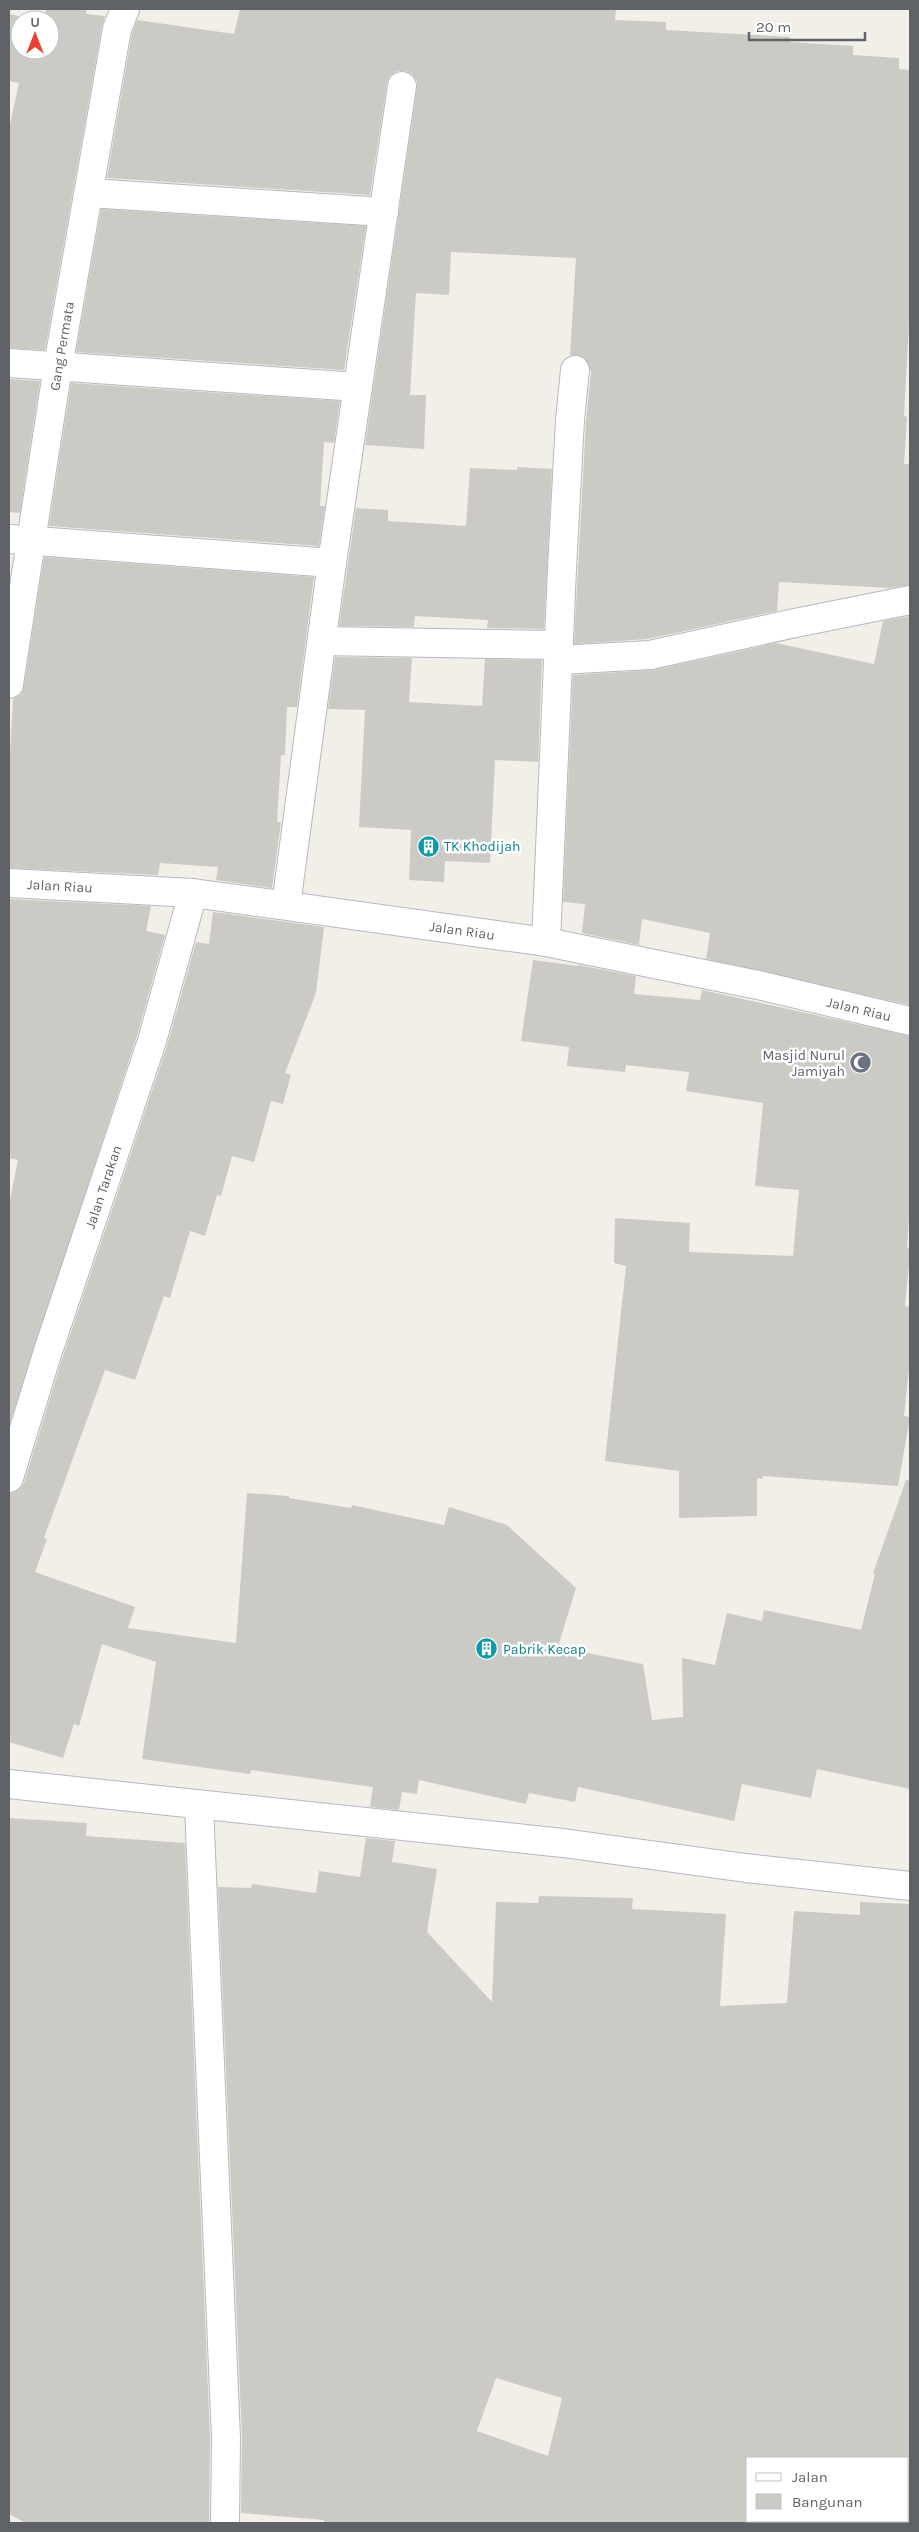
<svg xmlns="http://www.w3.org/2000/svg" width="919" height="2532" viewBox="0 0 919 2532" font-family="Karla,sans-serif">
	<style>
		.building { fill: #cccac5; fill-rule: evenodd }
		.lines { fill: none; stroke-linecap: round; stroke-linejoin: round }
		.minor-casing { stroke: #b5b8bc; stroke-width: 30 }
		.minor { stroke: #fff; stroke-width: 28 }
		.labels { text-anchor: middle; dominant-baseline: central; stroke-width: 5; stroke-linejoin: round; paint-order: stroke }
		.street-label { font-size: 14px; fill: #5f6368; stroke: #fff }
		.culture-label { font-size: 14px; fill: #0d838f; stroke: #fff; text-anchor: start }
		.worship-label { font-size: 14px; fill: #5b616d; stroke: #fff; text-anchor: end }
	</style>
	<rect width="100%" height="100%" fill="#f1efe8"/>
	<g class="building">
		<path d="M46 9H87L86 14 105 16 102 26 45 350 9 348V129L19 83 9 81V14L38 20H20V50H50V20H44Z"/>
		<path d="M240 9H616L615 20 666 22V30L790 37V42L853 46V55L899 58V69L910 70V306L904 416 907 417 904 464H910V585L890 588 779 582 777 611 648 639 574 644 586 421 591 372 589 364 584 358 577 355H570L576 258 451 252 449 295 416 293 410 395H426L424 449 365 445 417 88V81L412 74 405 71H397L390 76 387 83 370 195 107 178 132 33 137 20 234 34Z"/>
		<path d="M101 209 366 226 344 370 76 352Z"/>
		<path d="M9 379 40 381 20 513 9 512Z"/>
		<path d="M71 383 340 401 334 443 324 442 320 506H325L319 546 49 526Z"/>
		<path d="M517 467 552 469 544 629 487 628 488 620 415 616 414 627 339 626 356 508 388 510V521L466 526 470 468 517 470Z"/>
		<path d="M44 557 314 577 297 707H287L285 755H281L277 822H281L272 888 216 880 218 867 160 863 158 875 9 868V772L13 699 21 694 24 686Z"/>
		<path d="M910 616V1005L706 959 710 933 642 919 639 945 582 933 585 904 563 902 573 675 653 670 776 643 874 664 883 621Z"/>
		<path d="M335 657 412 658 409 702 482 706 485 659 542 660 538 762 495 760 490 863 445 861 444 882 409 880 411 830 359 827 365 710 328 709Z"/>
		<path d="M9 899 151 906 146 931 165 935 137 1036 9 1426V1205L18 1160 9 1158Z"/>
		<path d="M213 912 324 927 316 993 285 1073 291 1075 283 1104 271 1101 254 1162 232 1156 221 1196 217 1195 205 1236 190 1231 170 1298 164 1296 135 1380 105 1370 44 1538 47 1539 35 1572 135 1607 128 1628 236 1643 247 1493 289 1496V1498L351 1508 352 1505 444 1525 449 1507 507 1525 576 1588 558 1647 643 1664 652 1720 683 1717 682 1658 715 1665 727 1613 762 1621 764 1610 861 1630 875 1574 873 1573 906 1480 910 1481V1789L817 1769 811 1798 742 1784 734 1821 578 1787 575 1802 529 1793 526 1804 419 1780 417 1794 402 1792 399 1810 370 1807 373 1787 251 1770 250 1774 142 1759 156 1662 102 1644 79 1726 74 1724 63 1758 9 1742V1493L19 1490 24 1483 63 1356 167 1046 196 942 209 944Z"/>
		<path d="M533 960 578 966V965L636 976 634 994 700 1000 702 990 910 1036V1203L907 1248H910V1254L905 1306 910 1307V1359L904 1416 910 1417 898 1486 763 1476 762 1479 757 1478V1516L679 1518V1471L605 1461 626 1266 614 1263 615 1218 690 1223 689 1252 793 1256 799 1190 755 1186 763 1103 686 1091 689 1072 626 1065 625 1072 567 1066 569 1047 521 1041Z"/>
		<path d="M9 1818 87 1823 86 1836 185 1843 210 2438 209 2523H26L9 2514Z"/>
		<path d="M366 1838 395 1841 392 1862 437 1869 427 1932 492 2002 496 1902 538 1903 539 1896 633 1898 632 1909 726 1914 720 2006 787 2003 794 1911 860 1915V1902L910 1904V2458H748V2523H323L324 2520 241 2513 242 2437 218 1887 251 1888 252 1884 316 1893 319 1871 360 1877ZM496 2378 562 2398 548 2456 477 2431Z"/>
	</g>
	<g class="lines">
		<defs>
			<g id="minor">
				<path d="M89 193 384 212"/>
				<path d="M9 363 358 387"/>
				<path d="M9 539 332 563"/>
				<path d="M322 641 559 645"/>
				<path d="M559 660 650 655 795 623 910 600"/>
				<path id="s1" d="M9 684 58 366 117 29 125 9"/>
				<path id="s2" d="M9 883 193 893 546 942 758 985 910 1021"/>
				<path d="M286 905 332 563 402 86"/>
				<path d="M546 942 562 569 570 420 575 370"/>
				<path id="s3" d="M9 1478 48 1351 152 1041 193 893"/>
				<path d="M9 1784 563 1843 746 1868 910 1886"/>
				<path d="M199 1806 226 2438 225 2523"/>
			</g>
		</defs>
		<use href="#minor" class="minor-casing"/>
		<use href="#minor" class="minor"/>
	</g>
	<defs>
		<symbol id="building-disc" viewBox="-11 -11 22 22"><circle r="9.5" fill="#0f9aa8" stroke="#fff"/><path d="M-4-6H4V6H1V3H-1V6H-4ZM-2.5-4.3h1.7v1.8h-1.7ZM.8-4.3h1.7v1.8H.8ZM-2.5-1h1.7V.8h-1.7ZM.8-1h1.7V.8H.8Z" fill="#fff"/></symbol>
		<symbol id="mosque-disc" viewBox="-11 -11 22 22"><circle r="9.5" fill="#6b7280" stroke="#fff"/><path d="M3.5-4.9A6 6 0 1 0 3.5 4.9A5 5 0 1 1 3.5-4.9Z" fill="#fff"/></symbol>
	</defs>
	<g fill-rule="evenodd">
		<use href="#building-disc" x="416" y="834" width="25" height="25"/>
		<use href="#mosque-disc" x="848" y="1050" width="25" height="25"/>
		<use href="#building-disc" x="474" y="1636" width="25" height="25"/>
	</g>
	<g class="labels">
		<g class="street-label">
			<text stroke="none"><textPath href="#s1" startOffset="342">Gang Permata</textPath></text>
			<text stroke="none"><textPath href="#s2" startOffset="51">Jalan Riau</textPath></text>
			<text stroke="none"><textPath href="#s2" startOffset="456">Jalan Riau</textPath></text>
			<text stroke="none"><textPath href="#s2" startOffset="861">Jalan Riau</textPath></text>
			<text stroke="none"><textPath href="#s3" startOffset="306">Jalan Tarakan</textPath></text>
		</g>
		<g class="culture-label">
			<text x="444" y="846">TK Khodijah</text>
			<text x="503" y="1649">Pabrik Kecap</text>
		</g>
		<g class="worship-label">
			<text x="845" y="1055">Masjid Nurul<tspan x="845" dy="16">Jamiyah</tspan></text>
		</g>
	</g>
	<rect width="919" height="2532" fill="none" stroke="#5f6368" stroke-width="20"/>
	<rect x="746" y="2457" width="162" height="65" fill="#ffffff" stroke="#bfc1c3"/>
	<rect x="756" y="2473" width="25" height="8" fill="#ffffff" stroke="#bfc1c3"/>
	<text x="792" y="2482" font-size="15" fill="#5f6368">Jalan</text>
	<rect x="756" y="2494" width="25" height="15" fill="#cccac5" stroke="#bfc1c3"/>
	<text x="792" y="2507" font-size="15" fill="#5f6368">Bangunan</text>
	<g transform="translate(35 35)"><circle r="24" fill="#ffffff" stroke="#bfc1c3"/>
	<path d="M0-4L9 19L0 12L-9 19Z" fill="#ea4335"/>
	<text y="-8" font-size="14" font-weight="bold" text-anchor="middle" fill="#5f6368">U</text>
	</g>
	<path d="M749 32v8h116v-8" fill="none" stroke="#5f6368" stroke-width="2.5"/>
	<text x="756" y="32" font-size="15" fill="#5f6368" stroke="#ffffff" stroke-width="4" paint-order="stroke">20 m</text>
</svg>
